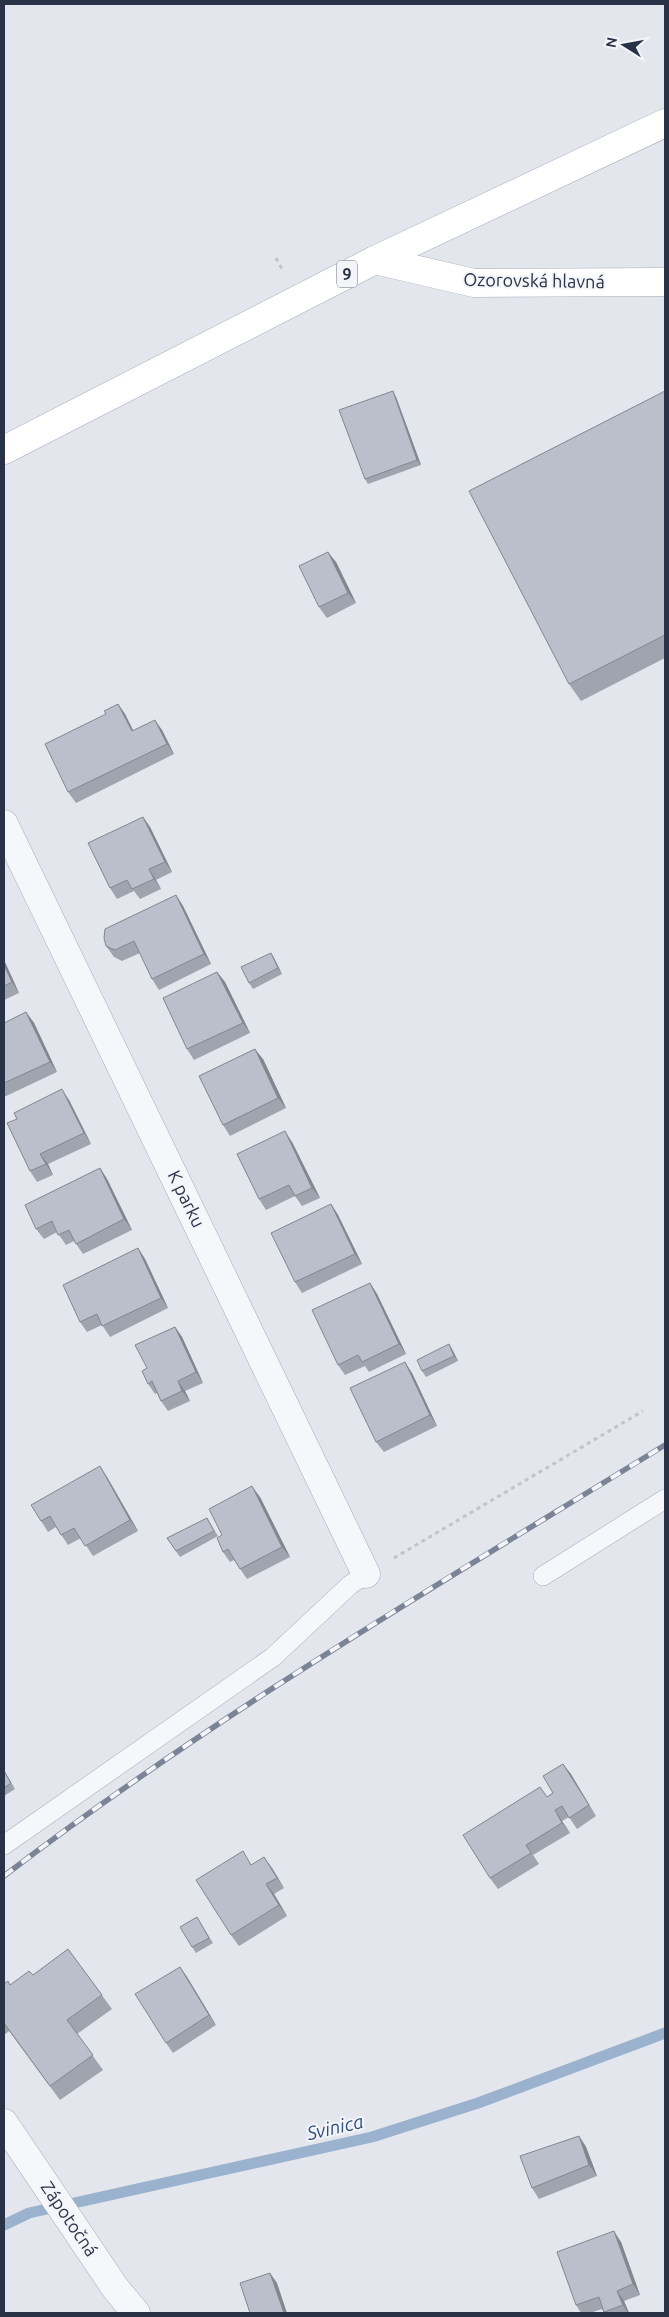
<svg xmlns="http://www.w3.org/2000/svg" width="669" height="2317" viewBox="0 0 669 2317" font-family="Ubuntu,sans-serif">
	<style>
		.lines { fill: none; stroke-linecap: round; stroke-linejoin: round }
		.stream { stroke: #9bb2cf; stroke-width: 11 }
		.lane-casing { stroke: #a7acb7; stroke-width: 20 }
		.street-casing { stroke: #a7acb7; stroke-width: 29 }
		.secondary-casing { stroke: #a7acb7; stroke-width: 29 }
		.primary-casing { stroke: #a1aab9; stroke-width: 29 }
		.path { stroke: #c1c4cb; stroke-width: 3; stroke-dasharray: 4 4; stroke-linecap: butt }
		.lane { stroke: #f6f7fa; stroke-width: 19 }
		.street { stroke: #f6f7fa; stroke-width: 28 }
		.secondary { stroke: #fff; stroke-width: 28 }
		.primary { stroke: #fff; stroke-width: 28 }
		.rail-casing { stroke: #7b8497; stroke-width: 5.5 }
		.rail { stroke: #f3f5f9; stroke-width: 4; stroke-dasharray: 11; stroke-linecap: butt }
		.wall { fill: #a0a4af }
		.shaded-wall { fill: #82868e }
		.building { fill: #babfcb; stroke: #82868e }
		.labels { text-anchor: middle; stroke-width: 4; stroke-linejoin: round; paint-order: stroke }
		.shield { fill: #f3f5f9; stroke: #666c7c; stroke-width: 1 }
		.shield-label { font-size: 16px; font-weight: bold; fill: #293246 }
		.street-label { font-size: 18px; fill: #293246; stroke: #f3f5f9 }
		.water-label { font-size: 19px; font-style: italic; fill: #2f4f7e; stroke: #f3f5f9 }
	</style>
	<rect width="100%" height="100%" fill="#e3e6ec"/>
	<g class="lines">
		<path class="stream" d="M4 2225 29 2213 372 2137 478 2103 665 2033"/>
		<g class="lane-casing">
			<path id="lane" d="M543 1576 665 1499
				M4 1845 273 1657 350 1585 366 1574"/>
		</g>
		<g class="street-casing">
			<path id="street" d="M4 824 366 1574
				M4 2123 116 2289 136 2313"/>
		</g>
		<g class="secondary-casing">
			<path id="secondary" d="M375 260 474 283 665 282"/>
		</g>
		<g class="primary-casing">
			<path id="primary" d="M4 450 375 260 665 123"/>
		</g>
		<path class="path" d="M276 258 283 271
			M394 1558 643 1411"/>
		<use href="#lane" class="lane"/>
		<use href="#street" class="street"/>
		<use href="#secondary" class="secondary"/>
		<use href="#primary" class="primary"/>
		<g class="rail-casing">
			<path id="rail" d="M4 1876C213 1716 441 1583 665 1445"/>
		</g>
		<use href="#rail" class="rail"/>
	</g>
	<path class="wall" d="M665 391V658L581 701 569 684Z
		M396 397 421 465 368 484 365 479Z
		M336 562 356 603 327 618 319 607Z
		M118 704 125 714 133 731 162 730 174 754 76 803 68 792 106 714Z
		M143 817 150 827 172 872 156 880 161 889 140 899 134 891 117 899 110 888Z
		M176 895 183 906 211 964 159 990 152 979 140 953 122 961 114 957 106 946Z
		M271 953 274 958 282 974 253 989 249 983Z
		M4 960 19 993 4 1000Z
		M217 972 225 982 250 1033 194 1060 187 1049Z
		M26 1012 34 1023 57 1072 4 1097V1023Z
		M263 1059 286 1108 230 1136 223 1125Z
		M69 1100 91 1144 48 1164 53 1175 37 1182 30 1171Z
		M292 1142 320 1198 302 1206 295 1196 266 1210 259 1199Z
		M100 1168 107 1179 132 1230 83 1254 74 1241 66 1245 57 1232 44 1239 36 1229Z
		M331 1204 338 1215 362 1264 302 1293 295 1282Z
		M138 1248 145 1259 168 1308 110 1337 102 1325 87 1332 80 1322Z
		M370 1283 377 1294 406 1354 369 1372 365 1366 345 1375 338 1365Z
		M175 1327 182 1337 203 1383 185 1391 190 1401 168 1411 161 1401 157 1393 155 1394 148 1384 147 1368Z
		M449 1344 452 1349 458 1361 426 1377 422 1371Z
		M412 1373 437 1426 384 1452 376 1442Z
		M107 1477 138 1531 93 1556 81 1538 68 1545 56 1527 48 1532 41 1521Z
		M260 1497 290 1557 247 1579 234 1560 230 1562 223 1552 222 1535Z
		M207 1518 218 1536 180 1557 167 1538Z
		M563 1764 596 1816 577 1829 569 1817 562 1821 570 1833 533 1855 539 1864 498 1889 490 1878 547 1797 553 1793Z
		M4 1770 15 1789 4 1796Z
		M252 1864 272 1868 284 1888 274 1894 287 1916 239 1946 231 1935Z
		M197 1917 213 1943 196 1953 192 1947Z
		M68 1949 112 2009 77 2034 103 2070 60 2100 9 2031 4 2035V1984L10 1985 33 1975Z
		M180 1967 187 1977 216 2025 173 2053 166 2043Z
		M579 2136 586 2147 597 2176 539 2199 532 2188Z
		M621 2242 640 2295 624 2301 629 2313H604L602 2309 590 2313H581L576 2305Z"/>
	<path class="shaded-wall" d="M393 391 396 397 421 465 417 460Z
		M328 552 336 562 356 603 348 593Z
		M118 704 125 714 139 742 132 731Z
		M155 720 162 730 174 754 167 744Z
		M143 817 150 827 172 872 165 862Z
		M149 869 156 880 161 889 154 879Z
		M176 895 183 906 211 964 204 954Z
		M271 953 274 958 282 974 278 968Z
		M4 960 19 993 12 982 4 965Z
		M217 972 225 982 250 1033 243 1023Z
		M26 1012 34 1023 57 1072 50 1062Z
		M255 1049 263 1059 286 1108 278 1098Z
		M62 1089 69 1100 91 1144 84 1133Z
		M285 1131 292 1142 320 1198 312 1188Z
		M40 1154 48 1164 53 1175 46 1164Z
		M100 1168 107 1179 132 1230 124 1219Z
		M331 1204 338 1215 362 1264 355 1254Z
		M138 1248 145 1259 168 1308 161 1298Z
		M370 1283 377 1294 406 1354 399 1344Z
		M175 1327 182 1337 203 1383 196 1372Z
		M449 1344 452 1349 458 1361 454 1356Z
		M405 1362 412 1373 437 1426 430 1415Z
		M178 1381 185 1391 190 1401 182 1391Z
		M100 1466 107 1477 138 1531 130 1520Z
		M252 1486 260 1497 290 1557 282 1547Z
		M563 1764 571 1774 596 1816 589 1805Z
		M555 1810 562 1821 570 1833 562 1823Z
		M264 1857 272 1868 284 1888 277 1878Z
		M266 1884 274 1894 287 1916 279 1905Z
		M180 1967 187 1977 216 2025 209 2015Z
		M579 2136 586 2147 597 2176 589 2165Z
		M614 2231 621 2242 640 2295 633 2284Z
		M270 2273 277 2283 287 2313H284Z
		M617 2291 624 2301 629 2313H628L623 2305Z"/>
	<path class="building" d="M393 391 417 460 365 479 339 410Z
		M665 391V635L569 684 469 491Z
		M328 552 348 593 319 607 299 566Z
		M118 704 132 731 155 720 167 744 68 792 45 744 106 714 104 711Z
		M143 817 165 862 149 869 154 879 132 889 127 880 110 888 88 843Z
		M176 895 204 954 152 979 134 941 115 950 106 946 104 938 105 929Z
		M271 953 278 968 249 983 241 967Z
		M4 965 12 982 4 986Z
		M217 972 243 1023 187 1049 163 998Z
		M26 1012 50 1062 4 1083V1023Z
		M255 1049 278 1098 223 1125 199 1076Z
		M62 1089 84 1133 40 1154 46 1164 30 1171 7 1123 17 1119 14 1113Z
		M285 1131 312 1188 295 1196 289 1185 259 1199 237 1154Z
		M100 1168 124 1219 76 1244 69 1230 58 1235 52 1221 36 1229 25 1205Z
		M331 1204 355 1254 295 1282 271 1233Z
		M138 1248 161 1298 102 1326 97 1314 80 1322 63 1285Z
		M370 1283 399 1344 362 1362 358 1355 338 1365 312 1310Z
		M175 1327 196 1372 178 1381 182 1391 161 1401 152 1381 148 1384 142 1371 147 1368 135 1345Z
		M449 1344 454 1356 422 1371 417 1360Z
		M405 1362 430 1415 376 1442 350 1388Z
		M100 1466 130 1520 85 1546 74 1528 61 1535 50 1516 41 1521 31 1505Z
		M252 1486 282 1547 240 1569 228 1549 223 1552 217 1538 222 1535 209 1509Z
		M207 1518 214 1531 176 1551 167 1538Z
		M563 1764 589 1805 569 1818 562 1806 555 1810 562 1823 526 1845 531 1853 490 1878 463 1835 540 1787 547 1797 553 1793 543 1776Z
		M4 1771 11 1783 4 1788Z
		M243 1851 251 1865 264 1857 277 1878 266 1884 279 1905 231 1935 196 1880Z
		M197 1917 209 1938 192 1947 180 1927Z
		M68 1949 102 1995 67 2020 93 2055 50 2086 4 2023V1984L8 1981 10 1985 29 1971 33 1975Z
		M180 1967 209 2015 166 2043 135 1994Z
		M579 2136 589 2165 532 2188 520 2156Z
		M614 2231 633 2284 617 2291 623 2305 604 2312 599 2297 576 2305 557 2252Z
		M270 2273 284 2313H250L240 2283Z"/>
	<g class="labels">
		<rect class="shield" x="337" y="260.5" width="20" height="27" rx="4"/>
		<g class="shield-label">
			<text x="347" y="280">9</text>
		</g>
		<g class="street-label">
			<text transform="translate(534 281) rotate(1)" y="6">Ozorovská hlavná</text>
			<text transform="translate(186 1199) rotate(64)" y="6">K parku</text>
			<text transform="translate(69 2219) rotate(56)" y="6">Zápotočná</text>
		</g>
		<g class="water-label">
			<text transform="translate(335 2127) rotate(-13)" y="7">Svinica</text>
		</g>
	</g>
	<rect width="669" height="2317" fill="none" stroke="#293246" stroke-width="10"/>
	<g transform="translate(624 45) rotate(281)" stroke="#f3f5f9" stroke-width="4" paint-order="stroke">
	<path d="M0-4L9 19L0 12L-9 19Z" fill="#293246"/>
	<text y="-8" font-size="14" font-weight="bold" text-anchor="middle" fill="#293246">N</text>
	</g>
</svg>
